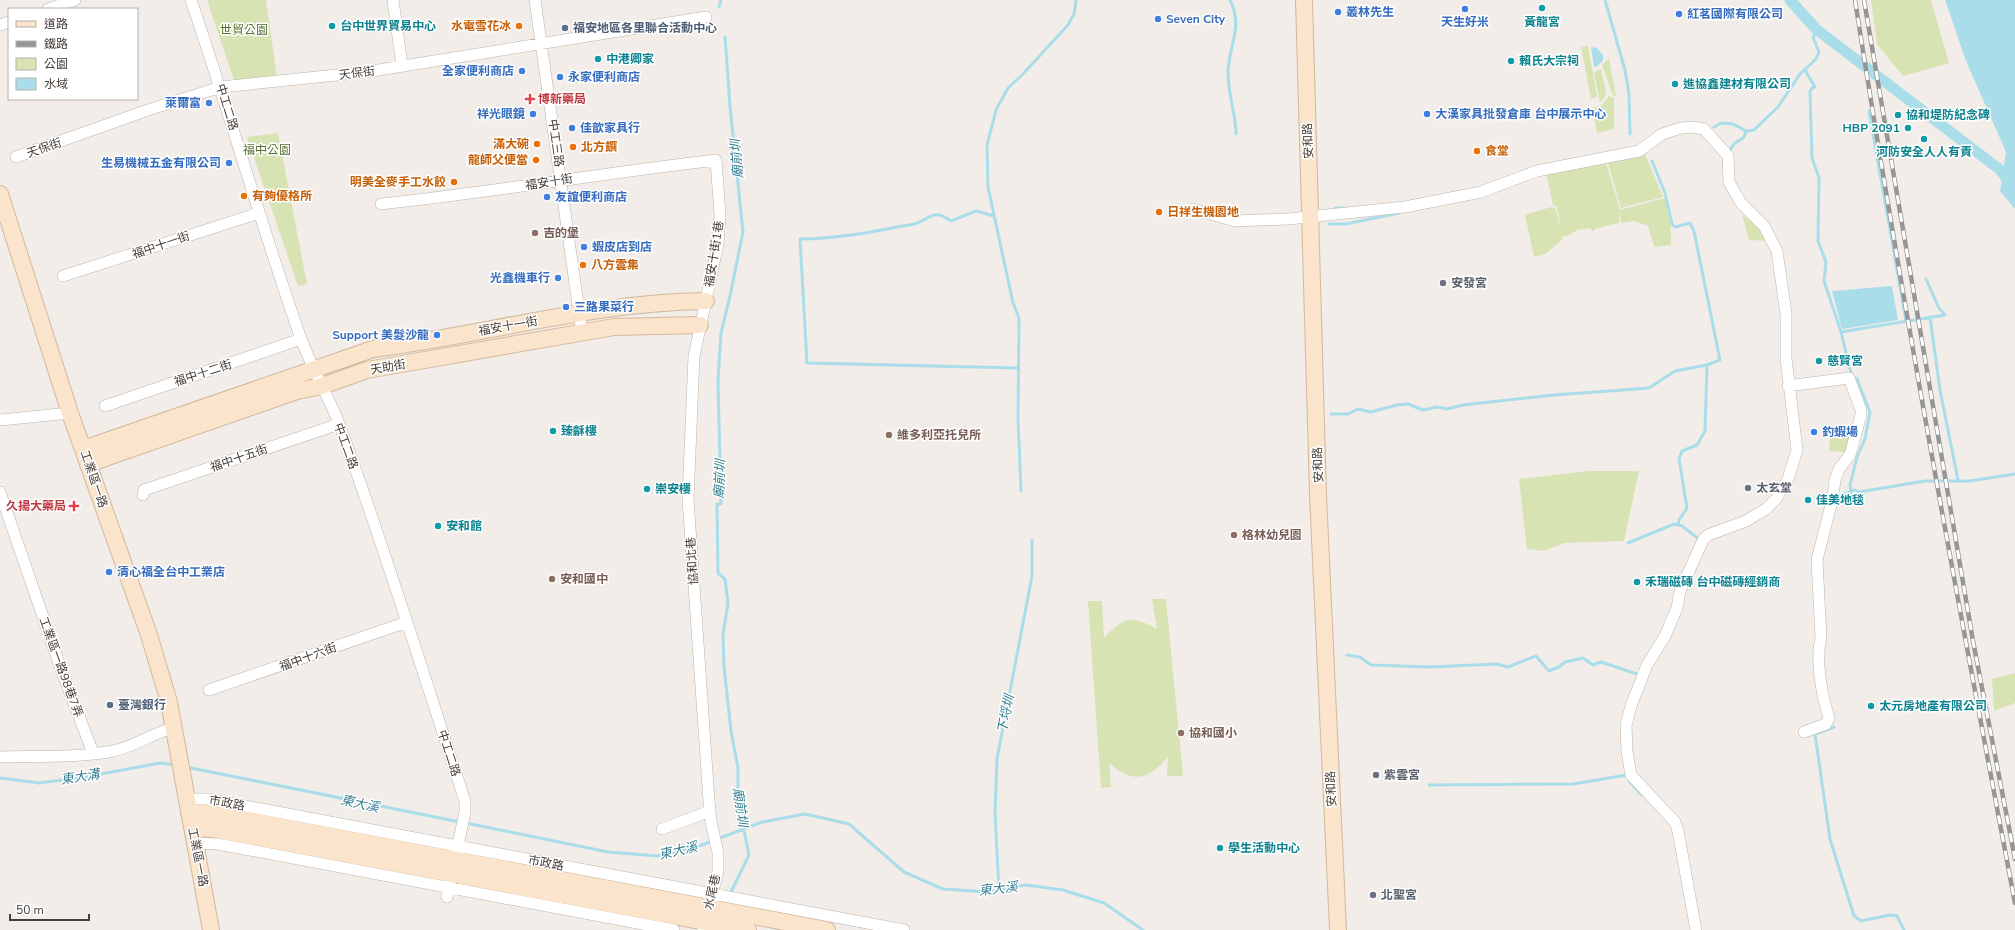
<svg xmlns="http://www.w3.org/2000/svg" width="2015" height="930" viewBox="0 0 2015 930" font-family="'Nunito Sans','Noto Sans TC',sans-serif">
	<style>
		.green { fill: #d8e3b4 }
		.water { fill: #aaddea }
		.lines { fill: none; stroke-linecap: round; stroke-linejoin: round }
		.stream { stroke: #aaddea; stroke-width: 3 }
		.canal { stroke: #aaddea; stroke-width: 11 }
		.street-casing { stroke: #bdb3ab; stroke-width: 12 }
		.secondary-casing { stroke: #d1b89d; stroke-width: 18 }
		.street { stroke: #fff; stroke-width: 11 }
		.secondary { stroke: #fae4cb; stroke-width: 16 }
		.rail-casing { stroke: #969696; stroke-width: 4.5 }
		.rail { stroke: #fff; stroke-width: 3; stroke-dasharray: 9; stroke-linecap: butt }
		.culture-dot { fill: #0f9aa8; stroke: #fff; stroke-width: 1.5 }
		.shop-dot { fill: #3f7fe0; stroke: #fff; stroke-width: 1.5 }
		.food-dot { fill: #e8710a; stroke: #fff; stroke-width: 1.5 }
		.service-dot { fill: #5c6f8a; stroke: #fff; stroke-width: 1.5 }
		.health-dot { fill: #e0444e; stroke: #fff; stroke-width: 1.5 }
		.education-dot { fill: #8d6e63; stroke: #fff; stroke-width: 1.5 }
		.worship-dot { fill: #6b7280; stroke: #fff; stroke-width: 1.5 }
		.labels { text-anchor: middle; stroke-width: 3; stroke-linejoin: round; paint-order: stroke }
		.shop-label { font-size: 12px; font-weight: bold; fill: #366cbe; stroke: #fff; text-anchor: start }
		.culture-label { font-size: 12px; font-weight: bold; fill: #0d838f; stroke: #fff; text-anchor: start }
		.food-label { font-size: 12px; font-weight: bold; fill: #c56008; stroke: #fff; text-anchor: start }
		.service-label { font-size: 12px; font-weight: bold; fill: #4e5e75; stroke: #fff; text-anchor: start }
		.park-label { font-size: 12px; fill: #577230; stroke: #fff }
		.street-label { font-size: 12px; fill: #453d37; stroke: #fff }
		.health-label { font-size: 12px; font-weight: bold; fill: #be3a42; stroke: #fff; text-anchor: start }
		.education-label { font-size: 12px; font-weight: bold; fill: #785e54; stroke: #fff; text-anchor: start }
		.worship-label { font-size: 12px; font-weight: bold; fill: #5b616d; stroke: #fff; text-anchor: start }
		.water-label { font-size: 13px; font-style: italic; fill: #347e90; stroke: #fff }
	</style>
	<rect width="100%" height="100%" fill="#f2ede8"/>
	<path class="green" d="M207 0H266L277 77 234 80Z
		M1871 0H1931L1949 63 1903 76 1877 44Z
		M1588 46 1597 97 1591 99 1581 47Z
		M1609 59 1616 96 1613 95 1602 65Z
		M1601 69 1605 86 1606 96 1600 102 1594 74 1596 71Z
		M1609 96 1614 98V129L1597 133 1592 108 1601 106Z
		M278 133 307 284 298 286 247 137Z
		M1644 152 1663 197 1621 208 1607 160Z
		M1605 160 1620 209 1619 223 1595 229 1593 232 1590 228 1577 230 1568 236H1562L1563 239 1545 254 1534 257 1525 215 1551 207 1555 208 1561 228 1557 207 1553 205 1546 172Z
		M1665 198 1671 226V245L1656 247 1654 246 1648 226 1634 221 1621 223 1620 210Z
		M1742 214 1757 227 1769 241 1749 240Z
		M1860 433 1853 453 1829 451 1830 437Z
		M1588 471H1639L1624 541 1564 543 1544 551 1527 549 1519 479Z
		M1152 599H1166L1183 776H1167L1168 756C1150 780 1132 784 1109 763L1111 787 1101 788 1088 601H1102L1104 638C1124 617 1131 615 1157 629Z
		M2015 673V703L1994 711 1992 679Z"/>
	<path class="water" d="M1945 0H2015V209L2000 191 2006 152 1966 61Z
		M1591 47 1597 48 1603 55V61L1596 67H1594Z
		M1892 286 1898 320 1842 329 1832 291Z"/>
	<g class="lines">
		<path class="stream" d="M1230 0C1244 27 1228 47 1228 73 1228 94 1236 115 1236 134
			M1605 0 1625 70 1629 94 1630 134
			M719 7 721 0
			M725 37 730 106 743 232 730 296 721 333 718 381 721 504H717L718 573 725 579 728 603 723 634 724 667 731 731 738 768V801L749 855 730 894
			M1805 70 1815 87 1812 88 1810 92 1812 158 1819 178 1818 241 1826 262 1824 281 1841 332 1945 315 1939 308 1926 279
			M1869 111 1906 321
			M1714 127 1721 123 1733 124 1746 131 1754 130 1778 107 1800 74 1816 59 1819 52 1813 37 1818 30
			M1728 153 1734 144 1744 137 1746 131
			M1652 161 1665 193 1672 224 1675 227 1690 223 1694 231 1720 360 1707 365 1705 431 1697 445 1682 451 1679 459 1687 508 1679 520 1678 525
			M1335 208H1344
			M994 216 976 211 951 221C948 219 943 216 940 215 931 213 923 222 914 224 877 231 838 239 800 239L807 363 1019 368
			M1329 224H1346L1399 213
			M1930 317 1940 390 1958 480
			M1841 332 1852 377 1857 379 1870 412 1865 439 1857 457 1850 485 1851 492
			M1331 414H1348L1358 409 1371 412 1397 405 1408 404 1423 410 1437 407 1447 409 1463 405 1554 395 1649 388 1675 371 1707 365
			M1021 491 1018 419 1019 318 1013 303 988 187 987 145 996 110 1008 88 1022 75 1068 25 1074 14 1076 1
			M1838 496 1855 490 1859 492 1925 481H1970L2015 474
			M1628 543 1674 524 1682 526 1699 539
			M1347 655 1360 657 1371 665 1430 667 1497 664 1508 667 1536 656 1549 671 1559 667 1565 662 1583 658 1593 665 1601 662 1640 675
			M1834 727 1815 734 1830 839 1854 916 1861 921 1890 915 1897 916 1904 930
			M186 767 460 822
			M0 778 39 783 85 777 160 763 176 765
			M1629 781 1642 795
			M1429 785 1573 784 1627 775
			M466 823 608 852 657 856 694 848 762 822 805 814 849 824 904 872 943 889 988 892 1026 885 1063 890 1104 903 1143 930
			M999 890 995 813 997 759 1032 576V540"/>
		<path class="canal" d="M1790 0 1816 29 1999 169 2015 188"/>
		<g class="street-casing">
			<path id="street" d="M191 0C229 111 261 225 300 336 311 367 328 395 340 426 385 549 424 676 465 801V812L447 897
				M393 0 402 66
				M535 0 582 333
				M48 9 75 0
				M0 25 9 22
				M16 157 148 110 221 87 366 72 706 17
				M381 204C493 192 604 173 716 160L720 215 718 244 694 356 688 499 709 801 711 822 718 853V871L703 930
				M1193 209 1235 221 1288 219 1405 207 1481 192 1537 171 1639 151 1662 134 1681 128 1693 127 1704 129 1728 156 1729 182 1741 203 1764 226 1777 251 1786 314V358L1797 450 1788 479 1776 499 1766 509 1746 521 1708 535 1703 540 1680 591 1677 608 1665 636 1647 665 1631 706 1626 725 1627 751 1631 775 1675 822 1678 831 1696 930
				M63 276 259 213
				M1788 386 1849 378 1861 410V415L1850 455 1839 469 1835 480 1832 501 1817 560 1821 638C1815 661 1822 695 1829 718L1826 724 1804 732
				M105 406 301 339
				M0 420 70 413
				M0 492 61 669 93 753
				M143 495 144 490 159 485 339 424
				M209 690 407 622
				M0 757C37 756 76 758 113 751 133 747 153 733 173 728
				M187 799H208L904 930
				M662 829 710 811
				M195 843 217 844 250 850 674 930"/>
		</g>
		<g class="secondary-casing">
			<path id="secondary" d="M1304 0 1318 495 1338 930
				M0 194 70 413 149 635 169 702 211 930
				M83 449 373 349C484 335 593 302 706 301
				M88 464 297 391 322 386 367 370 614 327 700 325
				M189 813H208L225 816 827 930
				M192 828 212 829 748 930"/>
		</g>
		<use href="#street" class="street"/>
		<use href="#secondary" class="secondary"/>
		<g class="rail-casing">
			<path id="rail" d="M1855 0C1902 302 1958 603 2015 903
				M1864 0 1973 641 2015 859"/>
		</g>
		<use href="#rail" class="rail"/>
	</g>
	<g class="culture-dot">
		<circle cx="1542" cy="8" r="4"/>
		<circle cx="332" cy="26" r="4"/>
		<circle cx="598" cy="59" r="4"/>
		<circle cx="1511" cy="61" r="4"/>
		<circle cx="1675" cy="84" r="4"/>
		<circle cx="1898" cy="115" r="4"/>
		<circle cx="1908" cy="128" r="4"/>
		<circle cx="1924" cy="139" r="4"/>
		<circle cx="1819" cy="361" r="4"/>
		<circle cx="553" cy="431" r="4"/>
		<circle cx="647" cy="489" r="4"/>
		<circle cx="1808" cy="500" r="4"/>
		<circle cx="438" cy="526" r="4"/>
		<circle cx="1637" cy="582" r="4"/>
		<circle cx="1871" cy="706" r="4"/>
		<circle cx="1220" cy="848" r="4"/>
	</g>
	<g class="shop-dot">
		<circle cx="1465" cy="9" r="4"/>
		<circle cx="1338" cy="12" r="4"/>
		<circle cx="1679" cy="14" r="4"/>
		<circle cx="1158" cy="19" r="4"/>
		<circle cx="522" cy="71" r="4"/>
		<circle cx="560" cy="77" r="4"/>
		<circle cx="209" cy="103" r="4"/>
		<circle cx="533" cy="114" r="4"/>
		<circle cx="1427" cy="114" r="4"/>
		<circle cx="572" cy="128" r="4"/>
		<circle cx="229" cy="163" r="4"/>
		<circle cx="547" cy="197" r="4"/>
		<circle cx="584" cy="247" r="4"/>
		<circle cx="558" cy="278" r="4"/>
		<circle cx="566" cy="307" r="4"/>
		<circle cx="437" cy="335" r="4"/>
		<circle cx="1814" cy="432" r="4"/>
		<circle cx="109" cy="572" r="4"/>
	</g>
	<g class="food-dot">
		<circle cx="519" cy="26" r="4"/>
		<circle cx="537" cy="144" r="4"/>
		<circle cx="573" cy="147" r="4"/>
		<circle cx="1477" cy="151" r="4"/>
		<circle cx="536" cy="160" r="4"/>
		<circle cx="454" cy="182" r="4"/>
		<circle cx="244" cy="196" r="4"/>
		<circle cx="1159" cy="212" r="4"/>
		<circle cx="583" cy="265" r="4"/>
	</g>
	<g class="service-dot">
		<circle cx="565" cy="28" r="4"/>
		<circle cx="110" cy="705" r="4"/>
	</g>
	<g class="health-dot">
		<path d="M528 93h4v4h4v4h-4v4h-4v-4h-4v-4h4z"/>
		<path d="M72 500h4v4h4v4h-4v4h-4v-4h-4v-4h4z"/>
	</g>
	<g class="education-dot">
		<circle cx="535" cy="233" r="4"/>
		<circle cx="889" cy="435" r="4"/>
		<circle cx="1234" cy="535" r="4"/>
		<circle cx="552" cy="579" r="4"/>
		<circle cx="1181" cy="733" r="4"/>
	</g>
	<g class="worship-dot">
		<circle cx="1443" cy="283" r="4"/>
		<circle cx="1748" cy="488" r="4"/>
		<circle cx="1376" cy="775" r="4"/>
		<circle cx="1373" cy="895" r="4"/>
	</g>
	<g class="labels">
		<g class="shop-label">
			<text x="1346" y="16">叢林先生</text>
			<text x="1687" y="18">紅茗國際有限公司</text>
			<text x="1166" y="23">Seven City</text>
			<text x="1465" y="26" text-anchor="middle">天生好米</text>
			<text x="514" y="75" text-anchor="end">全家便利商店</text>
			<text x="568" y="81">永家便利商店</text>
			<text x="201" y="107" text-anchor="end">萊爾富</text>
			<text x="525" y="118" text-anchor="end">祥光眼鏡</text>
			<text x="1435" y="118">大漢家具批發倉庫 台中展示中心</text>
			<text x="580" y="132">佳歆家具行</text>
			<text x="221" y="167" text-anchor="end">生易機械五金有限公司</text>
			<text x="555" y="201">友誼便利商店</text>
			<text x="592" y="251">蝦皮店到店</text>
			<text x="550" y="282" text-anchor="end">光鑫機車行</text>
			<text x="574" y="311">三路果菜行</text>
			<text x="429" y="339" text-anchor="end">Support 美髮沙龍</text>
			<text x="1822" y="436">釣蝦場</text>
			<text x="117" y="576">清心福全台中工業店</text>
		</g>
		<g class="culture-label">
			<text x="1542" y="26" text-anchor="middle">黃龍宮</text>
			<text x="340" y="30">台中世界貿易中心</text>
			<text x="606" y="63">中港卿家</text>
			<text x="1519" y="65">賴氏大宗祠</text>
			<text x="1683" y="88">進協鑫建材有限公司</text>
			<text x="1906" y="119">協和堤防紀念碑</text>
			<text x="1900" y="132" text-anchor="end">HBP 2091</text>
			<text x="1924" y="156" text-anchor="middle">河防安全人人有責</text>
			<text x="1827" y="365">慈賢宮</text>
			<text x="561" y="435">臻龢樓</text>
			<text x="655" y="493">崇安樓</text>
			<text x="1816" y="504">佳美地毯</text>
			<text x="446" y="530">安和館</text>
			<text x="1645" y="586">禾瑞磁磚 台中磁磚經銷商</text>
			<text x="1879" y="710">太元房地產有限公司</text>
			<text x="1228" y="852">學生活動中心</text>
		</g>
		<g class="food-label">
			<text x="511" y="30" text-anchor="end">水電雪花冰</text>
			<text x="529" y="148" text-anchor="end">滿大碗</text>
			<text x="581" y="151">北方饌</text>
			<text x="1485" y="155">食堂</text>
			<text x="528" y="164" text-anchor="end">龍師父便當</text>
			<text x="446" y="186" text-anchor="end">明美全麥手工水餃</text>
			<text x="252" y="200">有夠優格所</text>
			<text x="1167" y="216">日祥生機園地</text>
			<text x="591" y="269">八方雲集</text>
		</g>
		<g class="service-label">
			<text x="573" y="32">福安地區各里聯合活動中心</text>
			<text x="118" y="709">臺灣銀行</text>
		</g>
		<g class="park-label">
			<text x="244" y="34">世貿公園</text>
			<text x="267" y="154">福中公園</text>
		</g>
		<g class="street-label">
			<text transform="translate(357 73) rotate(-7)" y="4">天保街</text>
			<text transform="translate(227 107) rotate(73)" y="4">中工二路</text>
			<text transform="translate(1308 141) rotate(-92)" y="4">安和路</text>
			<text transform="translate(556 143) rotate(82)" y="4">中工三路</text>
			<text transform="translate(44 148) rotate(-19)" y="4">天保街</text>
			<text transform="translate(549 182) rotate(-9)" y="4">福安十街</text>
			<text transform="translate(161 245) rotate(-19)" y="4">福中十一街</text>
			<text transform="translate(714 254) rotate(-81)" y="4">福安十街1巷</text>
			<text transform="translate(508 326) rotate(-10)" y="4">福安十一街</text>
			<text transform="translate(388 367) rotate(-10)" y="4">天助街</text>
			<text transform="translate(203 373) rotate(-18)" y="4">福中十二街</text>
			<text transform="translate(346 446) rotate(70)" y="4">中工二路</text>
			<text transform="translate(239 458) rotate(-19)" y="4">福中十五街</text>
			<text transform="translate(1318 465) rotate(-92)" y="4">安和路</text>
			<text transform="translate(94 479) rotate(71)" y="4">工業區一路</text>
			<text transform="translate(692 561) rotate(-94)" y="4">協和北巷</text>
			<text transform="translate(308 657) rotate(-20)" y="4">福中十六街</text>
			<text transform="translate(61 667) rotate(70)" y="4">工業區一路98巷7弄</text>
			<text transform="translate(449 753) rotate(72)" y="4">中工二路</text>
			<text transform="translate(1331 789) rotate(-92)" y="4">安和路</text>
			<text transform="translate(227 803) rotate(10)" y="4">市政路</text>
			<text transform="translate(198 857) rotate(79)" y="4">工業區一路</text>
			<text transform="translate(546 863) rotate(11)" y="4">市政路</text>
			<text transform="translate(712 892) rotate(-77)" y="4">水尾巷</text>
		</g>
		<g class="health-label">
			<text x="538" y="103">博新藥局</text>
			<text x="66" y="510" text-anchor="end">久揚大藥局</text>
		</g>
		<g class="education-label">
			<text x="543" y="237">吉的堡</text>
			<text x="897" y="439">維多利亞托兒所</text>
			<text x="1242" y="539">格林幼兒園</text>
			<text x="560" y="583">安和國中</text>
			<text x="1189" y="737">協和國小</text>
		</g>
		<g class="worship-label">
			<text x="1451" y="287">安發宮</text>
			<text x="1756" y="492">太玄堂</text>
			<text x="1384" y="779">紫雲宮</text>
			<text x="1381" y="899">北聖宮</text>
		</g>
		<g class="water-label">
			<text transform="translate(736 159) rotate(-95)" y="5">廟前圳</text>
			<text transform="translate(719 479) rotate(-88)" y="5">廟前圳</text>
			<text transform="translate(1005 714) rotate(-79)" y="5">下埒圳</text>
			<text transform="translate(80 776) rotate(-9)" y="5">東大溝</text>
			<text transform="translate(360 803) rotate(12)" y="5">東大溪</text>
			<text transform="translate(741 807) rotate(82)" y="5">廟前圳</text>
			<text transform="translate(678 850) rotate(-13)" y="5">東大溪</text>
			<text transform="translate(998 888) rotate(-6)" y="5">東大溪</text>
		</g>
	</g>
	<rect x="8" y="8" width="130" height="92" fill="#ffffff" stroke="#b5b1af"/>
	<rect x="16" y="21" width="20" height="6" fill="#fae4cb" stroke="#b5b1af"/>
	<text x="44" y="28" font-size="12" fill="#453d37">道路</text>
	<rect x="16" y="41" width="20" height="6" fill="#969696" stroke="#b5b1af"/>
	<text x="44" y="48" font-size="12" fill="#453d37">鐵路</text>
	<rect x="16" y="58" width="20" height="12" fill="#d8e3b4" stroke="#b5b1af"/>
	<text x="44" y="68" font-size="12" fill="#453d37">公園</text>
	<rect x="16" y="78" width="20" height="12" fill="#aaddea" stroke="#b5b1af"/>
	<text x="44" y="88" font-size="12" fill="#453d37">水域</text>
	<path d="M10 914v6h79v-6" fill="none" stroke="#453d37" stroke-width="2"/>
	<text x="16" y="914" font-size="12" fill="#453d37" stroke="#ffffff" stroke-width="3" paint-order="stroke">50 m</text>
</svg>
